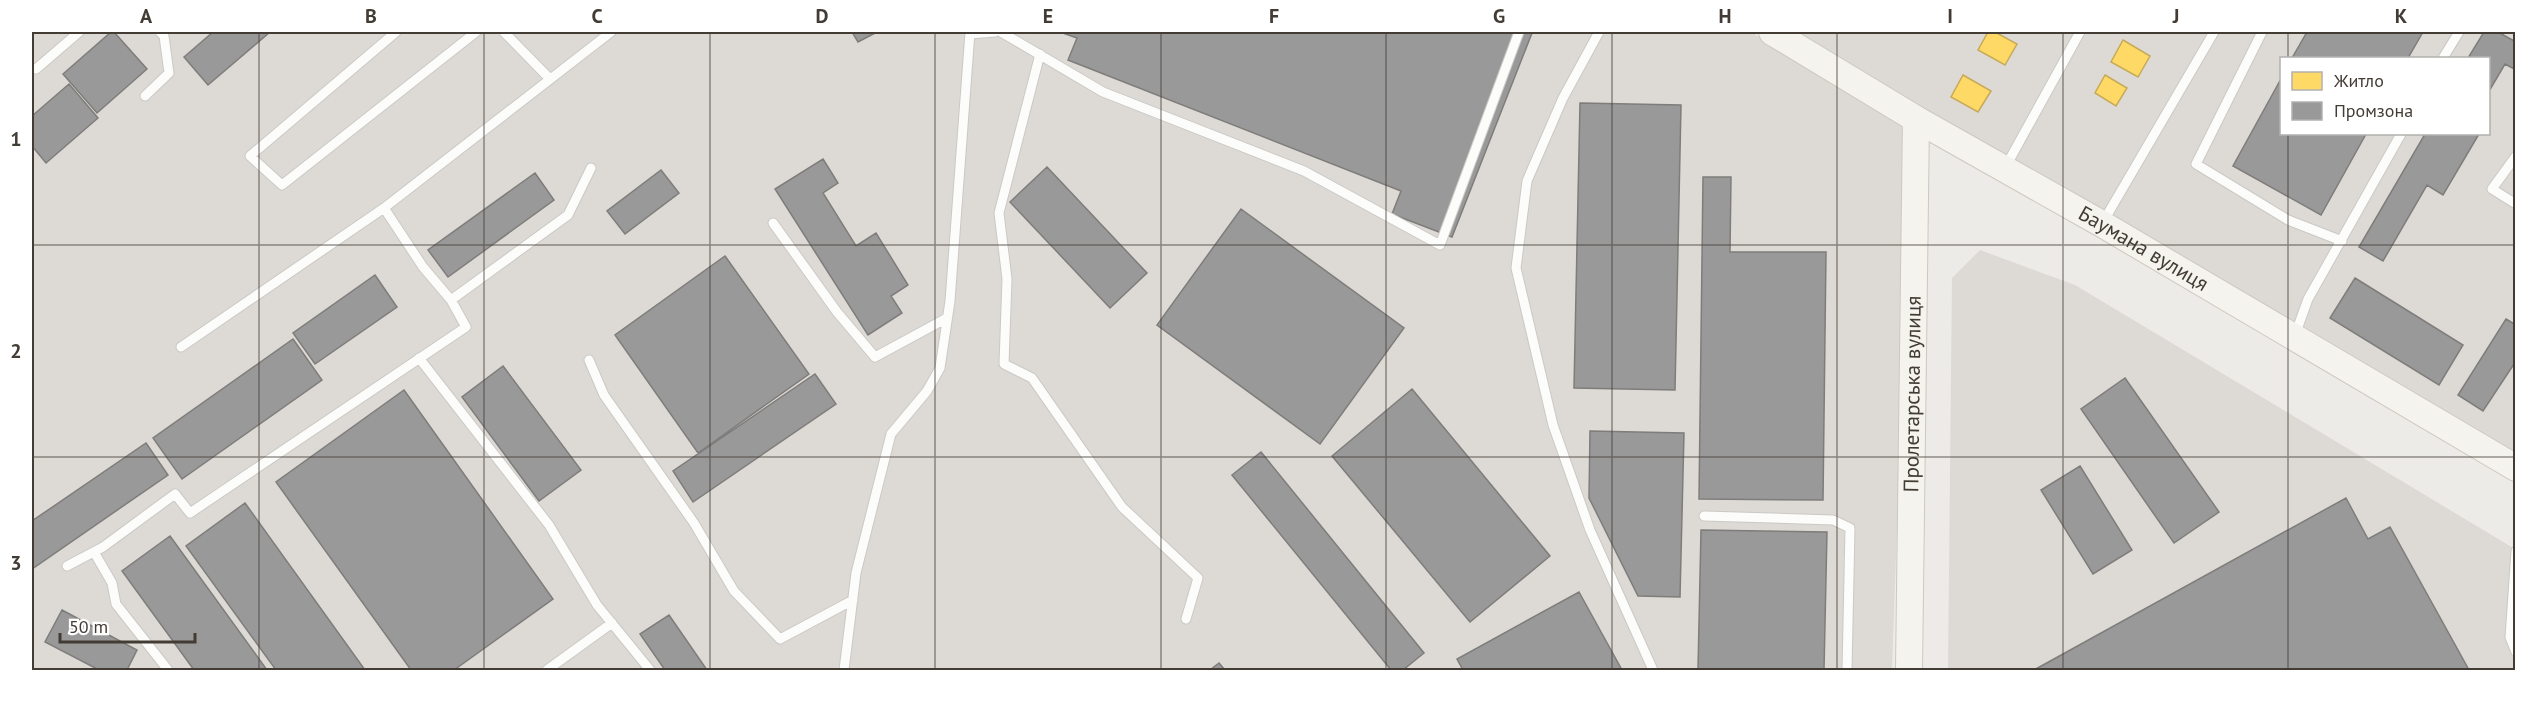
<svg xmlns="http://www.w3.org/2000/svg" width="2547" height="702" viewBox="0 0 2547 702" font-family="'PT Sans',sans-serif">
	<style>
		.industrial { fill: #dddad5; fill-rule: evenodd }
		.homes { fill: #ffd966; stroke: #c6aa57; stroke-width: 1.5 }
		.industry { fill: #999; stroke: #7f7d7b; stroke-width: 1.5 }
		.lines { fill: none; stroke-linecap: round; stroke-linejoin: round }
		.lane-casing { stroke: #cbc9c5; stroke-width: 11 }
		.secondary-casing { stroke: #ccc8bf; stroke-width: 28 }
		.lane { stroke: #fcfcfb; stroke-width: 9 }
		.secondary { stroke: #f5f3ee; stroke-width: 26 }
		.grid { fill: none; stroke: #423c34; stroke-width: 1.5; stroke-opacity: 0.55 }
		.labels { text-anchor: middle; stroke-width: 6; stroke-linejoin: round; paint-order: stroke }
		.street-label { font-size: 21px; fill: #423c34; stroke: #fff }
		.neatline { fill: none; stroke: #423c34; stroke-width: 2 }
		.grid-label { font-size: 20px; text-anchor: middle; font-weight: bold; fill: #423c34 }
	</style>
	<rect width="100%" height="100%" fill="#edebe7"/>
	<path class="industrial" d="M32 32H1751L1911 128 1892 670H32Z
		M1793 32H2515V455L1922 109ZM2282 58H2488V134H2282Z
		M1980 250 2075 285 2515 549V670H1948L1952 278Z"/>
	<path class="homes" d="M1988 32H1995L2017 44 2005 65 1978 50Z
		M2123 40 2150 56 2138 77 2111 62Z
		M1963 75 1991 91 1978 112 1951 97Z
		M2105 75 2127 88 2116 106 2095 93Z"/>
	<path class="industry" d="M111 32H114L147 69 97 113 63 74Z
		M213 32H270L208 85 184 57Z
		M852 32H877L858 42Z
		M1060 32H1527L1532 33 1452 237 1392 214 1401 191 1068 60 1077 38Z
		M2307 32H2423L2408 58H2292Z
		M2484 32H2498L2516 42V70L2505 64 2488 93V58H2468Z
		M2282 77V134H2366L2321 215 2233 166Z
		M69 84 98 118 46 163 32 146V116Z
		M1580 103 1681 105 1675 390 1574 388Z
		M2425 134H2479L2443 195 2427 185 2383 261 2359 247Z
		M823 159 838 183 823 193 856 246 876 233 908 285 891 296 902 313 868 335 775 189Z
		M1047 167 1147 273 1110 308 1010 202Z
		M661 170 679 193 625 234 607 211Z
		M535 173 554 200 448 277 428 250Z
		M1703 177H1731L1730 252H1826L1823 500 1699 499Z
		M1241 209 1404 328 1320 444 1157 325Z
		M725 256 809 374 698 453 615 335Z
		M375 275 397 307 315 364 293 333Z
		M2355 278 2463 345 2439 385 2330 318Z
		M2506 319 2516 325V361L2483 411 2458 395Z
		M293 339 322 380 182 479 153 438Z
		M503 366 581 470 539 501 462 397Z
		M815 374 836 404 693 502 673 471Z
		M2125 378 2219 512 2174 543 2081 409Z
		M1412 389 1550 556 1470 622 1332 456Z
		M404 390 553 599 454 670H411L276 482Z
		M1590 431 1684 433 1680 597 1638 596 1589 498Z
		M146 443 168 475 32 569V521Z
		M1261 452 1424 653 1403 670H1391L1232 475Z
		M2080 466 2132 550 2093 574 2041 490Z
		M2346 498 2368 539 2390 527 2469 670H2034Z
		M245 503 365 670H276L186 546Z
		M1701 530 1827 532 1824 670H1698Z
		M170 536 267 670H194L122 571Z
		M1579 592 1622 670H1463L1457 659Z
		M62 610 137 650 127 670H99L45 642Z
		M669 615 707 670H665L640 634Z
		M1219 663 1225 670H1210Z"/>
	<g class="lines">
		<g class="lane-casing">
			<path id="lane" d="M396 32 250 156 282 185 476 32
				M504 32 550 79
				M1001 32 1103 92 1304 171 1440 245 1519 32
				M1599 32 1563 98 1527 181 1516 268 1553 425 1590 530 1653 670
				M2262 32 2196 164 2288 220 2342 241
				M970 34 995 32
				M1040 54 999 213 1007 279 1004 364 1032 378 1122 507 1198 578 1186 619
				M2443 58 2459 32
				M36 69 79 32
				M145 96 169 73 164 36 160 32
				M2516 156 2492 189 2516 204
				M2006 166 2080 32
				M384 208 423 267 451 300 568 215 591 168
				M2103 222 2214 32
				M773 223 837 312 875 357 947 318
				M2295 335 2308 299 2401 134
				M181 347 384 208 611 32
				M419 358 549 525 597 605 650 670
				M589 360 604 395 694 523 734 591 780 639 853 600
				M1704 516 1833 520 1850 528 1847 670
				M2516 551 2510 637 2516 652
				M94 552 112 583 116 604 168 670
				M67 566 103 547 175 494 190 513 466 327 451 300
				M547 670 612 623
				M844 670 856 573 891 434 927 391 940 368 950 301 970 32"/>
		</g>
		<g class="secondary-casing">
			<g id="secondary">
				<path id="s1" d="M1772 32 1916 119 2102 224 2516 468"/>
				<path id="s2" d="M1909 670 1916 119"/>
			</g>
		</g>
		<use href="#lane" class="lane"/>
		<use href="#secondary" class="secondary"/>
	</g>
	<path class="grid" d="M259 32V670M484 32V670M710 32V670M935 32V670M1161 32V670M1386 32V670M1612 32V670M1837 32V670M2063 32V670M2288 32V58M2288 134V670M32 245H2516M32 457H2516"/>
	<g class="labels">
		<g class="street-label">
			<text dy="7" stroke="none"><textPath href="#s1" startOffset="430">Баумана вулиця</textPath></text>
			<text dy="7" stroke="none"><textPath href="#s2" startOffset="276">Пролетарська вулиця</textPath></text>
		</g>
	</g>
	<rect width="2547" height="702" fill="none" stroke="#ffffff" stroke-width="66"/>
	<rect x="2280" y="57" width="210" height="78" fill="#ffffff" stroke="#b3b1ae" stroke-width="1.5"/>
	<rect x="2292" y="72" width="30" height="18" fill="#ffd966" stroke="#b3b1ae" stroke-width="1.5"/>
	<text x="2334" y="87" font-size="18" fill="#423c34">Житло</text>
	<rect x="2292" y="102" width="30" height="18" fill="#999999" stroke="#b3b1ae" stroke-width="1.5"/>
	<text x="2334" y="117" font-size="18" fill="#423c34">Промзона</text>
	<path d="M60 633v9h135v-9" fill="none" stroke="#423c34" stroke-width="3"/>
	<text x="69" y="633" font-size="18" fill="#423c34" stroke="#ffffff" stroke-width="4.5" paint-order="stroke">50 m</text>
	<rect x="33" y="33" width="2481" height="636" class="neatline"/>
	<g class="grid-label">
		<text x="146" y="23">A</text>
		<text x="371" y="23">B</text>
		<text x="597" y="23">C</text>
		<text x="822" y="23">D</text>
		<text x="1048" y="23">E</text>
		<text x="1274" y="23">F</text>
		<text x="1499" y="23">G</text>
		<text x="1725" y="23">H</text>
		<text x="1950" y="23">I</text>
		<text x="2176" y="23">J</text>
		<text x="2401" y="23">K</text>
		<text x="16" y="146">1</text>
		<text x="16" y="358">2</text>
		<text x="16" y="570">3</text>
	</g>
</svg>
